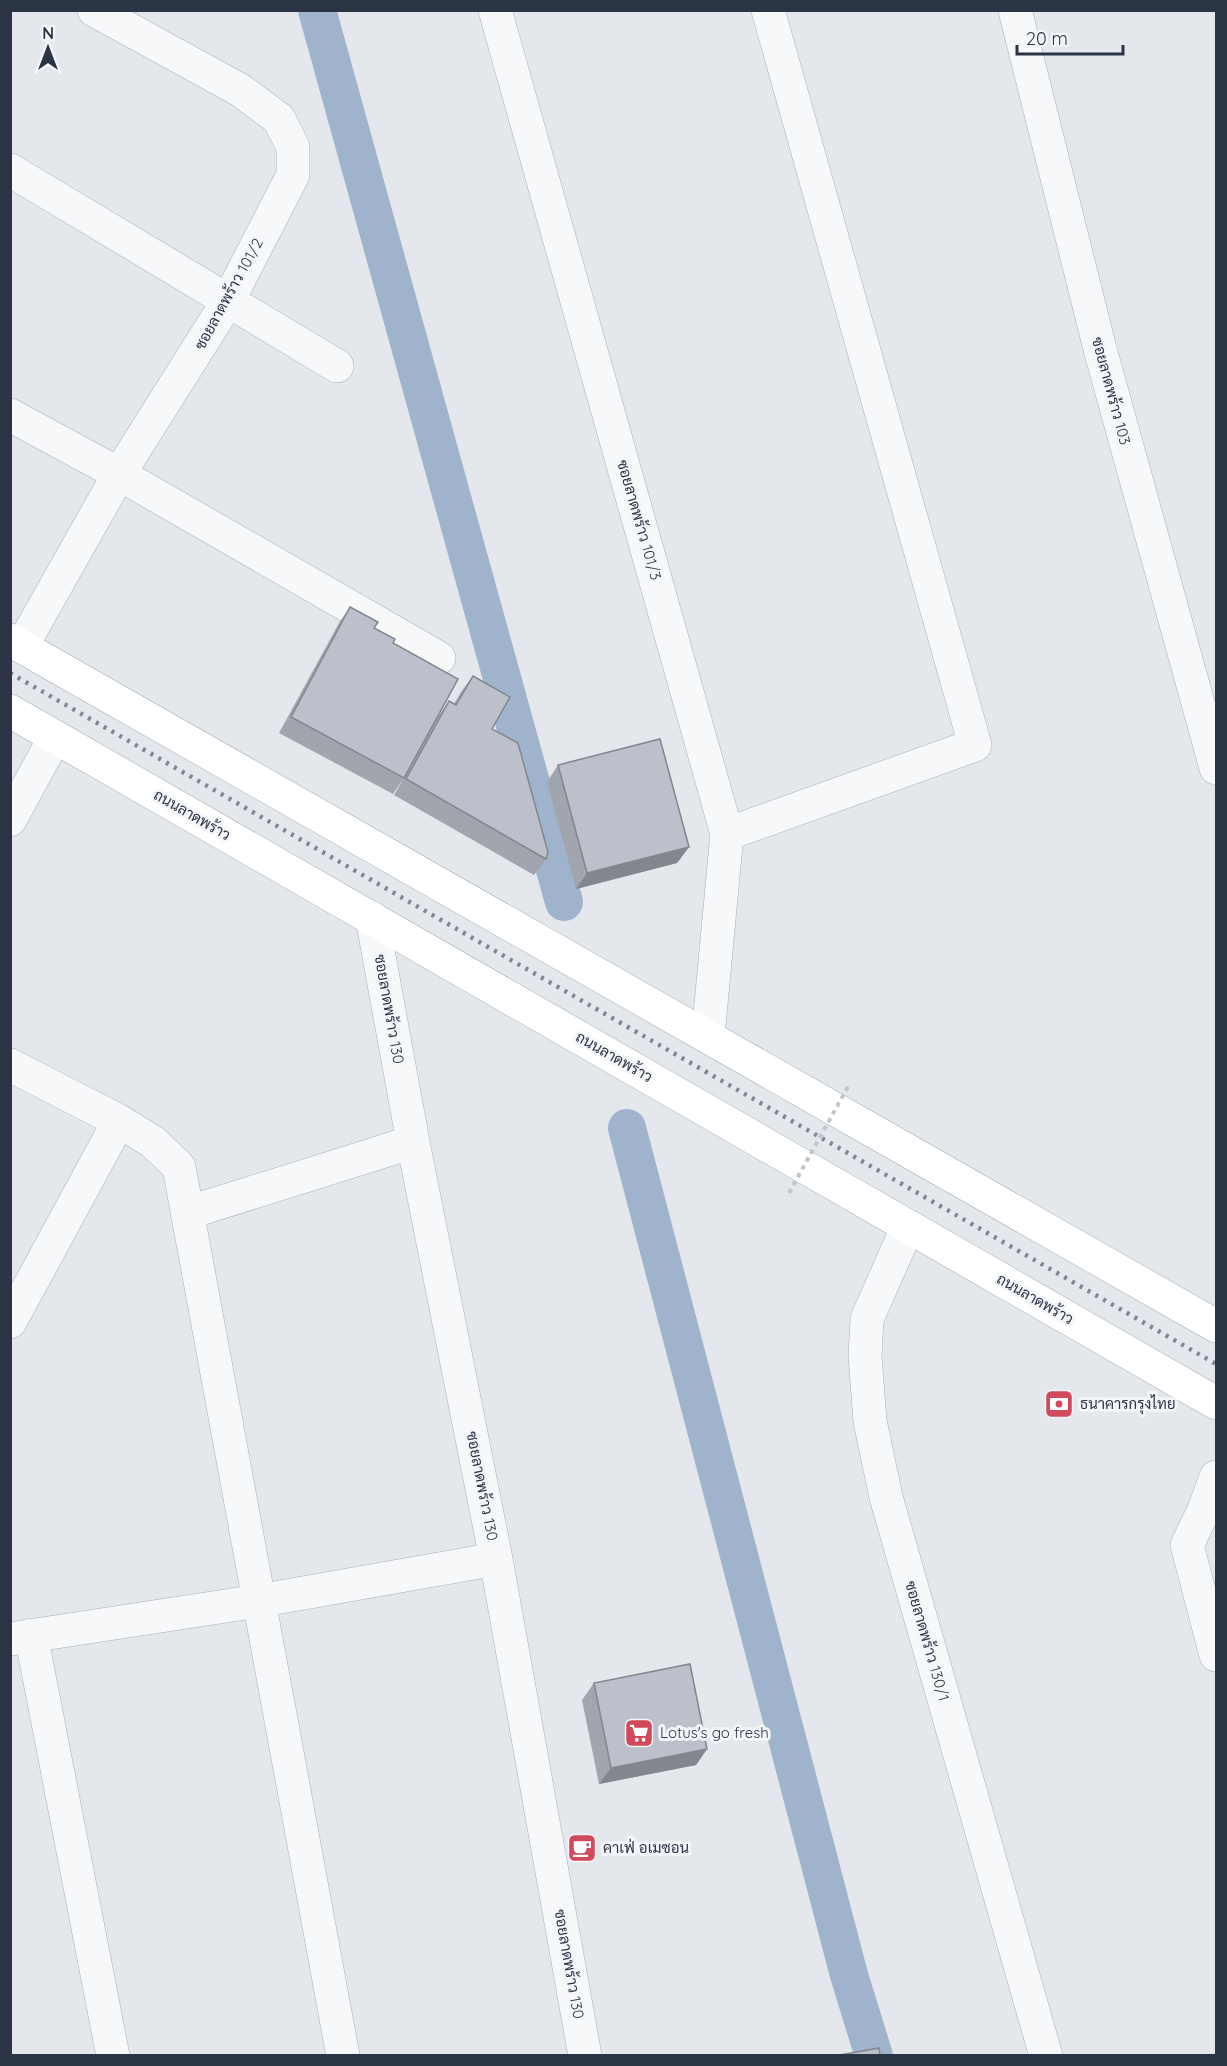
<svg xmlns="http://www.w3.org/2000/svg" width="1227" height="2066" viewBox="0 0 1227 2066" font-family="Quicksand,Sarabun,sans-serif">
	<style>
		.lines { fill: none; stroke-linecap: round; stroke-linejoin: round }
		.canal { stroke: #9fb4cc; stroke-width: 38 }
		.minor-casing { stroke: #a9aeb7; stroke-width: 34 }
		.major-casing { stroke: #a3abb8; stroke-width: 34 }
		.minor { stroke: #f7f8fa; stroke-width: 33 }
		.major { stroke: #fff; stroke-width: 33 }
		.rail { stroke: #7d8696; stroke-width: 4.5; stroke-dasharray: 3 6; stroke-linecap: butt }
		.path-bridge { stroke: #c2c5cb; stroke-width: 4; stroke-dasharray: 4.5 4.5; stroke-linecap: butt }
		.wall { fill: #a1a5ae }
		.shaded-wall { fill: #83868d }
		.building { fill: #bbc0ca; stroke: #83868d; stroke-width: 1.5 }
		.labels { text-anchor: middle; stroke-width: 6; stroke-linejoin: round; paint-order: stroke }
		.street-label { font-size: 15px; fill: #2b3445; stroke: #f4f6f9 }
		.poi-label { font-size: 15px; fill: #2b3445; stroke: #f4f6f9; text-anchor: start }
	</style>
	<rect width="100%" height="100%" fill="#e4e7ec"/>
	<g class="lines">
		<path class="canal" d="M317 10 564 902
			M627 1128 849 1975 874 2056"/>
		<g class="minor-casing">
			<path id="minor" d="M495 10 727 834 708 1036
				M1015 10 1100 349 1216 768
				M10 170 337 366
				M10 415 119 474 439 658
				M22 646 119 474 228 301 293 175V147L279 119 240 90 94 10
				M10 820 55 737
				M727 834 975 745 768 10
				M372 918 413 1142 496 1559 585 2056
				M10 1065 119 1121 153 1142 179 1167 343 2056
				M187 1213 413 1142
				M908 1226 867 1319 865 1356 870 1421 886 1497 1046 2056
				M10 1322 119 1121
				M1216 1477 1204 1510 1187 1545 1216 1655
				M31 1635 113 2056
				M10 1639 258 1601 496 1559"/>
		</g>
		<g class="major-casing">
			<path id="major" d="M10 640 1216 1326
				M10 711 1216 1403"/>
		</g>
		<use href="#minor" class="minor"/>
		<use href="#major" class="major"/>
		<path class="rail" d="M10 673 1216 1364"/>
		<path class="path-bridge" d="M789 1193 850 1083"/>
	</g>
	<path class="wall" d="M350 607 393 643 437 718 449 701 454 704 461 692 473 676 492 729 546 859 534 875 394 795 404 778 393 794 279 733 339 623Z
		M558 765 689 847 677 863 576 889 547 782Z
		M594 1683 707 1749 696 1765 599 1784 582 1700Z"/>
	<path class="shaded-wall" d="M689 847 677 863 576 889 587 873Z
		M707 1749 696 1765 599 1784 611 1768Z"/>
	<path class="building" d="M350 607 378 622 374 628 395 639 393 643 458 679 404 778 291 717Z
		M473 676 510 697 492 729 518 743 548 852 546 859 406 779 449 701 456 705Z
		M660 739 689 847 587 873 558 765Z
		M690 1664 707 1749 611 1768 594 1683Z
		M879 2048 880 2055H840Z"/>
	<defs>
		<g id="bank-square" transform="scale(1.5)"><rect x="-9" y="-9" width="18" height="18" rx="4" fill="#d1495b" stroke="#f4f6f9"/><path d="M-6-4H6V4H-6ZM0-2.3a2.3 2.3 0 1 0 0 4.6a2.3 2.3 0 1 0 0-4.6Z" fill="#fff"/></g>
		<g id="supermarket-square" transform="scale(1.5)"><rect x="-9" y="-9" width="18" height="18" rx="4" fill="#d1495b" stroke="#f4f6f9"/><path d="M-6-5.5h2.5l.6 2H6L4.5 2H-2.5L-4.4-4H-6ZM-1.5 3.2a1.3 1.3 0 1 0 .1 0ZM3 3.2a1.3 1.3 0 1 0 .1 0Z" fill="#fff"/></g>
		<g id="cafe-square" transform="scale(1.5)"><rect x="-9" y="-9" width="18" height="18" rx="4" fill="#d1495b" stroke="#f4f6f9"/><path d="M-5.5-4.5H6V0H3Q3 3.5 0 3.5H-2.5Q-5.5 3.5-5.5 0ZM3-3.2v2h1.7v-2ZM-6 4.5H4V6H-6Z" fill="#fff"/></g>
	</defs>
	<g fill-rule="evenodd">
		<use href="#bank-square" x="1059" y="1404"/>
		<use href="#supermarket-square" x="639" y="1733"/>
		<use href="#cafe-square" x="582" y="1848"/>
	</g>
	<g class="labels">
		<g class="street-label">
			<text transform="translate(229 294) rotate(-61)" y="5">ซอยลาดพร้าว 101/2</text>
			<text transform="translate(1111 391) rotate(75)" y="5">ซอยลาดพร้าว 103</text>
			<text transform="translate(639 520) rotate(74)" y="5">ซอยลาดพร้าว 101/3</text>
			<text transform="translate(192 815) rotate(30)" y="5">ถนนลาดพร้าว</text>
			<text transform="translate(389 1009) rotate(80)" y="5">ซอยลาดพร้าว 130</text>
			<text transform="translate(614 1057) rotate(30)" y="5">ถนนลาดพร้าว</text>
			<text transform="translate(1035 1299) rotate(30)" y="5">ถนนลาดพร้าว</text>
			<text transform="translate(482 1486) rotate(79)" y="5">ซอยลาดพร้าว 130</text>
			<text transform="translate(927 1641) rotate(74)" y="5">ซอยลาดพร้าว 130/1</text>
			<text transform="translate(569 1964) rotate(80)" y="5">ซอยลาดพร้าว 130</text>
		</g>
		<g class="poi-label">
			<text x="1080" y="1409">ธนาคารกรุงไทย</text>
			<text x="660" y="1738">Lotus's go fresh</text>
			<text x="603" y="1853">คาเฟ่ อเมซอน</text>
		</g>
	</g>
	<rect width="1227" height="2066" fill="none" stroke="#2b3445" stroke-width="24"/>
	<g transform="translate(48 48)" stroke="#f4f6f9" stroke-width="4.5" paint-order="stroke">
	<path d="M0-4.5L10 22L0 15L-10 22Z" fill="#2b3445"/>
	<text y="-9" font-size="16" font-weight="bold" text-anchor="middle" fill="#2b3445">N</text>
	</g>
	<path d="M1017 45v9h106v-9" fill="none" stroke="#2b3445" stroke-width="3"/>
	<text x="1026" y="45" font-size="18" fill="#2b3445" stroke="#f4f6f9" stroke-width="4.5" paint-order="stroke">20 m</text>
</svg>
